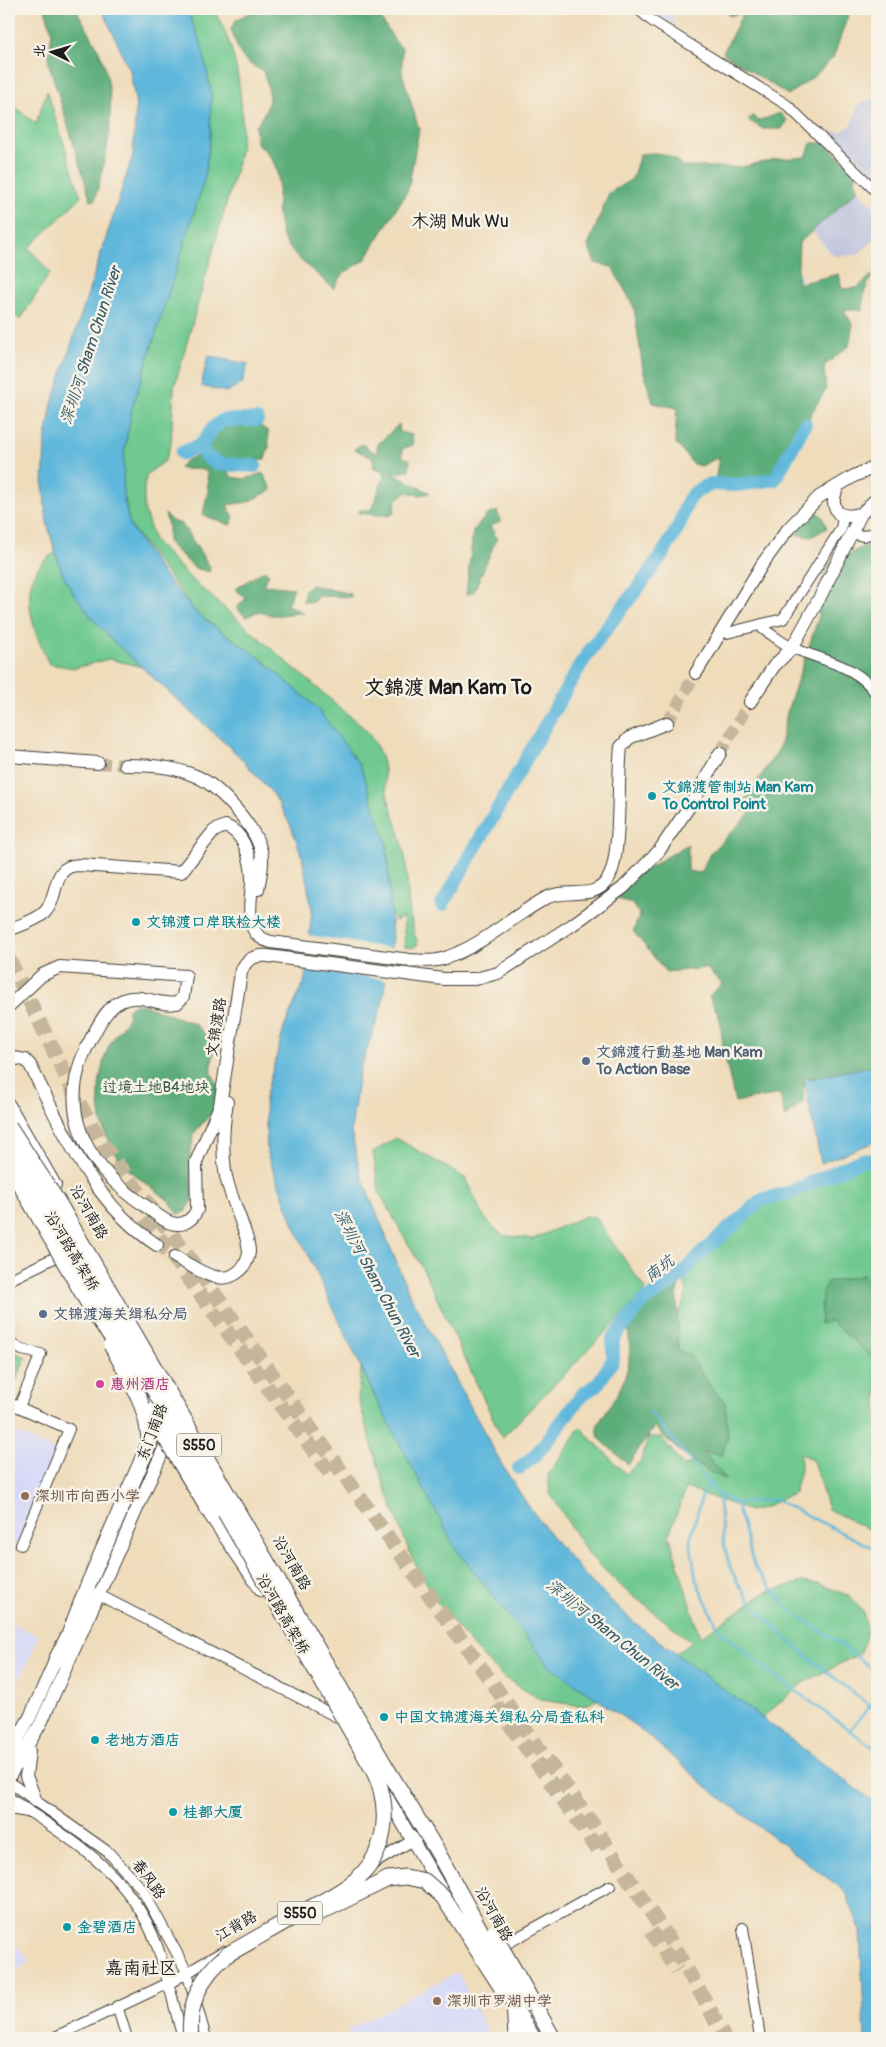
<svg xmlns="http://www.w3.org/2000/svg" width="886" height="2047" viewBox="0 0 886 2047" font-family="Pangolin,'LXGW WenKai TC',sans-serif">
	<style>
		.built { fill: #d6d8f8 }
		.industrial { fill: #bec3dd }
		.green { fill: #6fc990; stroke: #467256 }
		.forest { fill: #5bad7a; stroke: #3c644b }
		.water { fill: #5eb7db; stroke: #3d6a7c }
		.pier { fill: #efdcbb }
		.lines { fill: none; stroke-linecap: round; stroke-linejoin: round }
		.stream { stroke: #5eb7db; stroke-width: 2.5 }
		.river { stroke: #5eb7db; stroke-width: 14 }
		.major-tunnel { stroke: #c5b69b; stroke-width: 12; stroke-dasharray: 12 6; stroke-linecap: butt }
		.highway-tunnel { stroke: #c5b69b; stroke-width: 15; stroke-dasharray: 15 8; stroke-linecap: butt }
		.minor-casing { stroke: #3c3934; stroke-width: 12 }
		.major-casing { stroke: #3c3934; stroke-width: 14 }
		.highway-casing { stroke: #3c3934; stroke-width: 17 }
		.minor { stroke: #fff; stroke-width: 10 }
		.major { stroke: #fff; stroke-width: 12 }
		.highway { stroke: #fff; stroke-width: 15 }
		.highway-bridge-casing { stroke: #3c3934; stroke-width: 17; stroke-linecap: butt }
		.highway-bridge { stroke: #fff; stroke-width: 15 }
		.culture-dot { fill: #0f9aa8; stroke: #f7f3e8; stroke-width: 2 }
		.service-dot { fill: #5c6f8a; stroke: #f7f3e8; stroke-width: 2 }
		.hotel-dot { fill: #d1479c; stroke: #f7f3e8; stroke-width: 2 }
		.education-dot { fill: #8d6e63; stroke: #f7f3e8; stroke-width: 2 }
		.labels { text-anchor: middle; stroke-width: 5; stroke-linejoin: round; paint-order: stroke }
		.shield { fill: #f7f3e8; stroke: #5e5c59; stroke-width: 1 }
		.shield-label { font-size: 14px; font-weight: bold; fill: #1c1c1c }
		.culture-label { font-size: 15px; font-weight: bold; fill: #0d838f; stroke: #f7f3e8; text-anchor: start }
		.street-label { font-size: 15px; fill: #1c1c1c; stroke: #f7f3e8 }
		.service-label { font-size: 15px; font-weight: bold; fill: #4e5e75; stroke: #f7f3e8; text-anchor: start }
		.park-label { font-size: 15px; fill: #395945; stroke: #f7f3e8 }
		.hotel-label { font-size: 15px; font-weight: bold; fill: #b23c85; stroke: #f7f3e8; text-anchor: start }
		.education-label { font-size: 15px; font-weight: bold; fill: #785e54; stroke: #f7f3e8; text-anchor: start }
		.water-label { font-size: 16px; font-style: italic; fill: #365a68; stroke: #f7f3e8 }
		.quarter-label { font-size: 18px; fill: #1c1c1c; stroke: #f7f3e8 }
		.district-label { font-size: 20px; font-weight: bold; fill: #1c1c1c; stroke: #f7f3e8 }
	</style>
	<rect width="100%" height="100%" fill="#f7f3e8"/>
	<filter id="ink" filterUnits="userSpaceOnUse"><feTurbulence type="fractalNoise" baseFrequency=".02" numOctaves="2"/><feDisplacementMap in="SourceGraphic" scale="10" xChannelSelector="R" yChannelSelector="G"/><feConvolveMatrix kernelMatrix="1 2 1 2 8 2 1 2 1" color-interpolation-filters="sRGB"/></filter>
	<filter id="wash" filterUnits="userSpaceOnUse"><feTurbulence type="fractalNoise" baseFrequency=".0096" numOctaves="4" result="noise"/><feDisplacementMap in="SourceGraphic" scale="20" xChannelSelector="R" yChannelSelector="G"/><feGaussianBlur stdDeviation="1.12" result="paint"/><feColorMatrix in="noise" values="0 0 0 0 0 0 0 0 0 0 0 0 0 0 0 0 0 1.4 0 .05"/><feComposite in="paint" operator="in"/></filter>
	<g filter="url(#wash)">
		<rect width="100%" height="100%" fill="#efdcbb"/>
		<path class="built" d="M651 9H672L674 24 653 12Z
			M9 1430 59 1452 21 1545 9 1540Z
			M9 1622 39 1636 9 1702Z
			M9 1937 30 1961 9 1977Z
			M458 1972 490 2038H351L347 2030Z"/>
		<path class="industrial" d="M877 97V176L829 130 841 132 851 126 858 105Z
			M745 169 849 180 877 210V237L857 255 834 256 807 225 789 244 809 301 786 320Z"/>
		<path class="green" d="M180 9H213C235 42 243 92 242 131 242 143 239 155 237 166L174 388 171 443 165 461 147 474 144 486V509L154 540 191 579 366 730C372 739 378 747 381 757 386 770 384 785 388 798 395 820 404 842 406 865 408 892 408 919 418 944L413 948 405 947 403 917 396 921 391 914 387 844 197 614 129 524 120 467Z
			M47 91 81 197 29 248 50 273 20 320 9 309V102L36 124Z
			M55 553C72 601 105 633 142 667L109 659 75 668 49 664C32 629 13 576 55 553Z
			M396 1138 465 1178 484 1217 502 1235 533 1239 585 1216 595 1217 645 1289 641 1296 502 1438 426 1275 379 1192 373 1152Z
			M862 1160H877V1534L828 1509 813 1461 800 1453 801 1466 794 1493 766 1507 750 1511 686 1488 669 1535 700 1637 766 1592 802 1582 819 1584 850 1596 863 1612 867 1631 861 1653 803 1683 762 1718 675 1654 692 1642 623 1588 588 1554 550 1493 548 1475 580 1427 626 1474 641 1461 648 1437H661L683 1466 706 1458 727 1415 685 1410 669 1355 670 1333 687 1293 683 1272 761 1200 784 1194Z
			M9 1350 26 1357 11 1392 9 1391Z
			M361 1367 375 1397 599 1699 583 1706 541 1700 503 1677 473 1647 438 1603 411 1556 383 1482 358 1398Z"/>
		<path class="forest" d="M45 9H76C85 26 98 45 104 64 118 114 107 151 95 200L91 201 48 61 52 32Z
			M252 9H380L378 14 395 41 402 48V73L419 129 408 190 365 260 344 273 333 289C317 272 288 255 281 232 270 194 293 173 257 143L255 126C272 104 272 97 263 71 239 60 239 53 231 29L237 19 253 11Z
			M726 9H877V12L865 10 849 13 833 58 812 78 788 95 723 53 743 13 729 16Z
			M780 113 787 120 782 129H763L748 120 753 116 759 121Z
			M811 143H823L856 171 855 183 858 190 799 243 797 284 839 274 842 289 857 288 872 275 864 293 863 310H843L853 324 849 346 824 366 826 389 811 414 798 449 787 460 785 472 779 480 736 487 715 482 719 457 701 466 693 464 675 442 677 408 653 403 643 370 634 307 612 267 595 263 588 246 609 193 632 179 640 154C655 152 672 152 682 167H742L776 159 806 157Z
			M234 423 260 426 268 431 269 447 265 459 233 461 228 469 231 477 245 479 263 473 272 490 248 502 227 505 234 517 230 525 203 515 208 490 207 472C197 466 188 472 179 467L187 460 197 456 199 440 208 424Z
			M399 424 400 432 412 435 413 445 402 449 403 458 410 459 409 471 393 473 430 493 420 495 406 492 396 500 394 513 389 516 358 513 360 510H371L384 477 383 471 373 467 374 459 354 449 362 444 376 454 378 444Z
			M497 511 501 522 490 526 497 538 474 591 466 595 473 531 487 515Z
			M816 511 822 516 827 528 811 537 791 533 809 513Z
			M165 514 172 521 182 524 210 567 209 572 195 568 168 543V526Z
			M877 540V1070L833 1079 804 1077 803 1102 785 1118 780 1094 735 1102 723 1048 720 1019 709 996 722 984 706 968 666 972 633 931 640 914 632 903 603 895 688 844V871L700 873 711 852 751 812 738 810 779 749 788 708 818 619 825 566Z
			M265 570 269 574 263 585 294 588 287 605 304 613C287 613 273 619 259 611L246 617 236 608 246 598 235 589Z
			M312 585 351 594V597L318 596 313 602H303L305 589Z
			M141 1004 195 1024 205 1034 214 1050 211 1072 219 1087 217 1107 194 1133 190 1156 193 1200 186 1211 177 1214C174 1210 173 1204 169 1201 157 1190 142 1182 130 1171 95 1140 91 1085 110 1044 115 1034 124 1025 129 1016L127 1010 132 1005Z
			M674 1275 681 1280 677 1293 678 1349 692 1358 710 1386 725 1402 728 1435 722 1455 703 1452 726 1479C696 1468 676 1448 654 1427L628 1465 599 1438 597 1426C621 1387 634 1376 628 1328Z
			M863 1275 877 1290V1362L831 1321 820 1324 822 1294 827 1282Z"/>
		<path class="water" d="M102 9H187L202 46 211 92 210 139 204 181 132 409 124 453 123 495 130 526 163 574 197 614 260 658 316 707 360 765 387 844 392 939 382 1006 359 1072 351 1131 360 1172 408 1291 502 1465 527 1504 557 1543 592 1583 635 1623 877 1804V2038H865L860 1929 846 1892 712 1791 640 1729 548 1665 455 1548 375 1397 294 1225 267 1154 265 1098 284 1028 305 979 312 910 302 856 290 824 274 795 238 755 113 641 92 618 73 593 62 573 54 548 47 522 43 485 45 443 52 404 133 155 136 105 130 71Z
			M208 356 248 364 242 384 226 392 201 386Z
			M877 1065V1141L821 1163 804 1080Z"/>
		<path class="pier" d="M307 935 393 949 388 980 304 968Z"/>
		<g class="lines">
			<path class="stream" d="M650 1412 718 1494 736 1503 776 1500 877 1550
				M708 1483 701 1499 690 1540 696 1580 719 1630 771 1673 877 1750
				M718 1494C722 1523 722 1557 738 1583 765 1629 834 1677 877 1711
				M736 1503 755 1568 790 1610 842 1645 877 1673
				M850 1730 877 1697"/>
			<path class="river" d="M197 446 208 458 220 464 255 466
				M182 453 202 444 214 427 223 420H257
				M442 905 579 667C609 619 652 578 678 527 686 511 683 500 700 489 712 481 721 485 733 485 747 485 761 481 775 479L805 424
				M519 1468 535 1456 583 1394 597 1385 613 1360V1338L644 1301 676 1280 703 1252 761 1200 791 1192 862 1160H877"/>
		</g>
	</g>
	<g filter="url(#ink)">
		<g class="lines">
			<path class="major-tunnel" d="M667 723 696 673
				M720 753 750 702
				M98 763 125 765
				M157 1245 175 1257"/>
			<path class="highway-tunnel" d="M9 959 79 1103 105 1148 185 1252 589 1819 674 1947 708 2006 724 2038
				M145 1218 334 1479
				M496 1705 599 1851
				M651 1931 677 1971"/>
			<g class="minor-casing">
				<path id="minor" d="M638 9 652 21 787 105 877 192
					M854 529 855 534 863 536 877 532
					M762 624 763 629C773 635 783 644 793 648 823 661 858 665 877 695
					M727 633 783 619 841 529 843 515
					M9 1280 64 1253
					M9 1342 22 1350 41 1354 19 1407
					M9 1403 69 1429 21 1545
					M99 1595 339 1718
					M9 1782 108 1852 142 1889 187 1972 206 2038
					M9 1798C68 1838 129 1871 156 1943 167 1973 174 2007 183 2038
					M370 1866 428 1831
					M743 1928 760 2038
					M497 1949 610 1886
					M117 2006 127 2038
					M53 2038 173 1981 224 1951"/>
			</g>
			<g class="major-casing">
				<path id="major" d="M837 488C833 499 832 505 839 514L849 516 861 514
					M696 673 763 563 788 529 819 497 854 476 877 466
					M750 702 774 666 792 648 820 597 861 514 877 498
					M9 756 98 763
					M125 765C149 765 171 766 193 775 217 783 255 826 261 851 264 863 260 876 258 889
					M9 930C20 925 36 921 45 912 60 896 50 865 80 865L181 872 214 831 225 826C234 829 240 836 244 844 249 855 252 867 252 879 252 902 241 935 271 942L410 960C423 961 436 962 448 957 484 944 513 916 546 898 567 887 594 902 608 879 622 858 617 778 621 747L629 738 667 723
					M9 1006 42 975 60 967 186 976 183 997 177 1003C158 1007 140 991 121 1001 107 1007 98 1026 91 1039 54 1106 83 1163 141 1203 151 1209 164 1223 176 1224 186 1225 193 1218 197 1210L196 1162 220 1105 241 973C245 959 254 955 268 956L443 979H475L498 973 572 925 623 888 659 851 693 801 720 753
					M9 1057 25 1060 30 1065C64 1131 92 1203 157 1245
					M9 1105 55 1185
					M175 1257C193 1266 219 1288 238 1272 244 1268 248 1260 249 1252 249 1233 228 1195 225 1171 222 1148 223 1125 227 1102
					M135 1374 161 1419
					M29 1751 26 1776 36 1801
					M9 1754 30 1717 59 1652
					M9 1777 41 1723 170 1435
					M383 1790 445 1896
					M9 1808 28 1811"/>
			</g>
			<g class="highway-casing">
				<path id="highway" d="M211 1514 262 1589
					M56 1660 69 1635 88 1585"/>
			</g>
			<use href="#minor" class="minor"/>
			<use href="#major" class="major"/>
			<use href="#highway" class="highway"/>
			<g class="highway-bridge-casing">
				<path id="highway-bridge" d="M9 1126 58 1202 386 1767 437 1851 507 1979 514 2002 516 2038
					M9 1144 181 1436 372 1768C391 1803 389 1850 358 1878 341 1893 319 1903 299 1914 275 1927 252 1941 228 1954 202 1974 187 2004 191 2038
					M9 1165 92 1310 122 1352
					M149 1411 211 1514
					M88 1585 149 1444C149 1407 128 1376 111 1345
					M315 1915 388 1879 406 1877 425 1881 443 1897 503 1990
					M493 1933 553 2038
					M517 2012 533 2038"/>
			</g>
			<use href="#highway-bridge" class="highway-bridge"/>
		</g>
	</g>
	<g class="culture-dot">
		<circle cx="652" cy="796" r="5"/>
		<circle cx="136" cy="922" r="5"/>
		<circle cx="384" cy="1717" r="5"/>
		<circle cx="95" cy="1740" r="5"/>
		<circle cx="173" cy="1812" r="5"/>
		<circle cx="67" cy="1927" r="5"/>
	</g>
	<g class="service-dot">
		<circle cx="586" cy="1061" r="5"/>
		<circle cx="43" cy="1314" r="5"/>
	</g>
	<circle class="hotel-dot" cx="100" cy="1384" r="5"/>
	<g class="education-dot">
		<circle cx="25" cy="1496" r="5"/>
		<circle cx="437" cy="2001" r="5"/>
	</g>
	<g class="labels">
		<g class="shield">
			<rect x="176.5" y="1433.5" width="45" height="23" rx="4"/>
			<rect x="277.5" y="1901.5" width="45" height="23" rx="4"/>
		</g>
		<g class="shield-label">
			<text x="199" y="1450">S550</text>
			<text x="300" y="1918">S550</text>
		</g>
		<g class="culture-label">
			<text x="662" y="792">文錦渡管制站 Man Kam<tspan x="662" dy="17">To Control Point</tspan></text>
			<text x="146" y="927">文锦渡口岸联检大楼</text>
			<text x="394" y="1722">中国文锦渡海关缉私分局查私科</text>
			<text x="105" y="1745">老地方酒店</text>
			<text x="183" y="1817">桂都大厦</text>
			<text x="77" y="1932">金碧酒店</text>
		</g>
		<g class="street-label">
			<text transform="translate(216 1027) rotate(-81)" y="5">文锦渡路</text>
			<text transform="translate(89 1212) rotate(60)" y="5">沿河南路</text>
			<text transform="translate(72 1251) rotate(59)" y="5">沿河路高架桥</text>
			<text transform="translate(152 1432) rotate(-69)" y="5">东门南路</text>
			<text transform="translate(292 1563) rotate(60)" y="5">沿河南路</text>
			<text transform="translate(283 1614) rotate(60)" y="5">沿河路高架桥</text>
			<text transform="translate(149 1879) rotate(54)" y="5">春风路</text>
			<text transform="translate(494 1914) rotate(61)" y="5">沿河南路</text>
			<text transform="translate(236 1926) rotate(-30)" y="5">江背路</text>
		</g>
		<g class="service-label">
			<text x="596" y="1057">文錦渡行動基地 Man Kam<tspan x="596" dy="17">To Action Base</tspan></text>
			<text x="53" y="1319">文锦渡海关缉私分局</text>
		</g>
		<g class="park-label">
			<text x="156" y="1092">过境土地B4地块</text>
		</g>
		<g class="hotel-label">
			<text x="110" y="1389">惠州酒店</text>
		</g>
		<g class="education-label">
			<text x="35" y="1501">深圳市向西小学</text>
			<text x="447" y="2006">深圳市罗湖中学</text>
		</g>
		<g class="water-label">
			<text transform="translate(90 345) rotate(-72)" y="6">深圳河 Sham Chun River</text>
			<text transform="translate(659 1268) rotate(-37)" y="6">南坑</text>
			<text transform="translate(378 1283) rotate(62)" y="6">深圳河 Sham Chun River</text>
			<text transform="translate(613 1634) rotate(39)" y="6">深圳河 Sham Chun River</text>
		</g>
		<g class="quarter-label">
			<text x="460" y="227">木湖 Muk Wu</text>
			<text x="141" y="1974">嘉南社区</text>
		</g>
		<g class="district-label">
			<text x="448" y="694">文錦渡 Man Kam To</text>
		</g>
	</g>
	<rect width="886" height="2047" fill="none" stroke="#f7f3e8" stroke-width="30"/>
	<g transform="translate(52 52) rotate(275)" stroke="#f7f3e8" stroke-width="4" paint-order="stroke">
	<path d="M0-4L9 19L0 12L-9 19Z" fill="#1c1c1c"/>
	<text y="-8" font-size="14" font-weight="bold" text-anchor="middle" fill="#1c1c1c">北</text>
	</g>
</svg>
